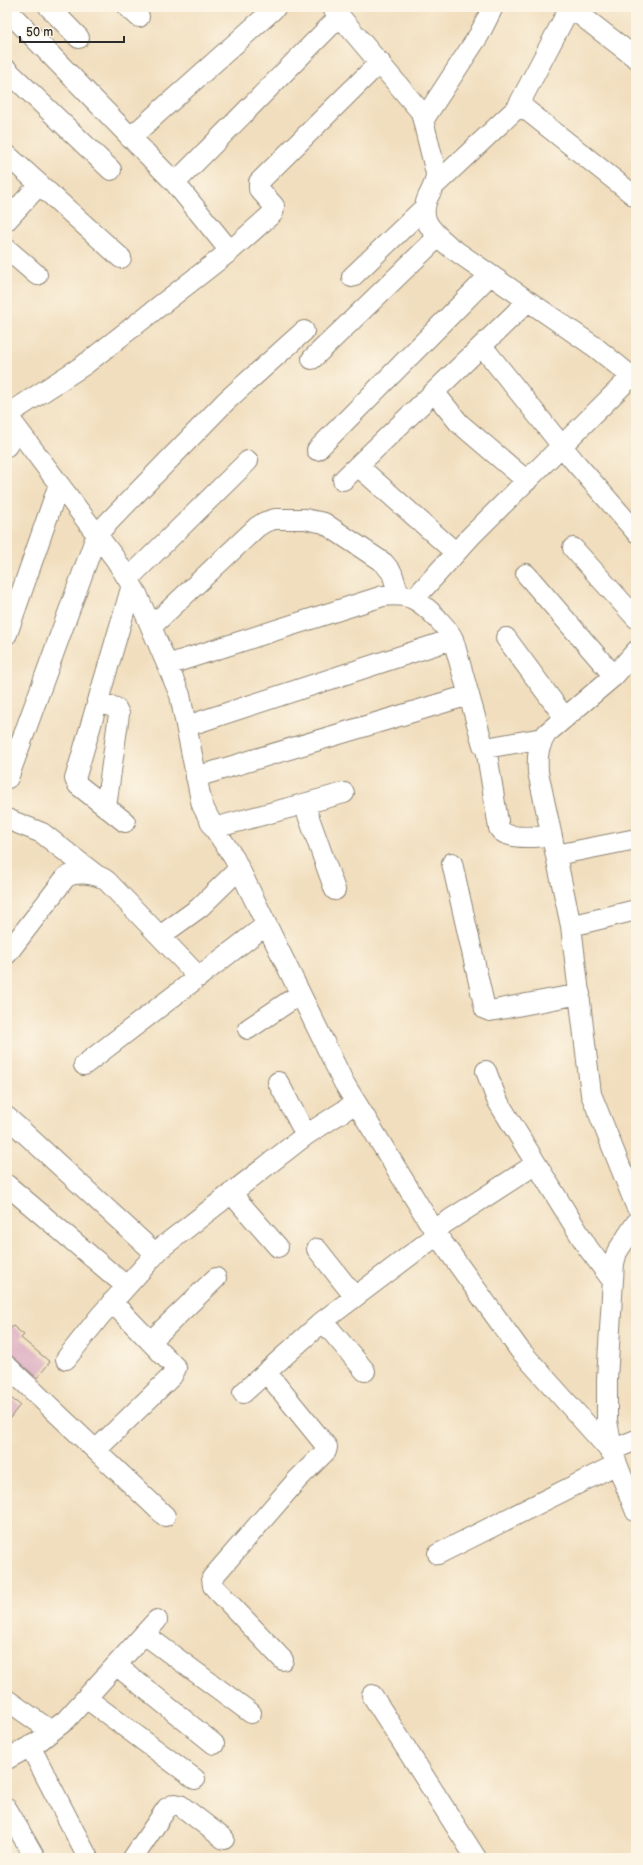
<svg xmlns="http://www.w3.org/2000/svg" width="643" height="1865" viewBox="0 0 643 1865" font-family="'Balsamiq Sans',sans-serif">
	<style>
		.building { fill: #dcadc2 }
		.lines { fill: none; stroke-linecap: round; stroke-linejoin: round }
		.minor-casing { stroke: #8e8474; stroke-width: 22 }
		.minor { stroke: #fff; stroke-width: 20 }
	</style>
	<rect width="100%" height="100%" fill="#fcf5e5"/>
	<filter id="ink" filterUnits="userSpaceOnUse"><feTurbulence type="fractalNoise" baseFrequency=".025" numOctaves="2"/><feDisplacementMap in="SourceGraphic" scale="8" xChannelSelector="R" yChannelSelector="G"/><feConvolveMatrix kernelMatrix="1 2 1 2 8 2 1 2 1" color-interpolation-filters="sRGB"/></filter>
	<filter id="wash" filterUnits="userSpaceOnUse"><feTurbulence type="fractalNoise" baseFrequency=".012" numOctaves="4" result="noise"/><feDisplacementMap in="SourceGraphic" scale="16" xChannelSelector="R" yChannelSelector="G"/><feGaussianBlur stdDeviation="0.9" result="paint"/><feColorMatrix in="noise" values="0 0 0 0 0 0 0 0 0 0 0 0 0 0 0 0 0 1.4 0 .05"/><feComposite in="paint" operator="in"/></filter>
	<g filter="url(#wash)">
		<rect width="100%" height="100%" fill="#f1debe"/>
		<g id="blocks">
			<path class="building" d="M13 1326 24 1335 21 1338 50 1362 37 1378 7 1352V1333Z
				M7 1395 20 1405 7 1422Z"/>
		</g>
	</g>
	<g filter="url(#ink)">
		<use href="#blocks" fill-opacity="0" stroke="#8e8474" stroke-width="1"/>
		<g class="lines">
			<g class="minor-casing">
				<path id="minor" d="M49 7 79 38
					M128 7 139 17
					M332 7 421 112 436 173C436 183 432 189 428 197 417 221 434 232 450 247L595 347 636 380
					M570 7 636 58
					M7 10 175 183 230 251
					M7 70 111 170
					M519 104 636 197
					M424 119 479 35 493 7
					M130 138 276 7
					M7 155 121 258
					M175 183 340 16
					M433 187 517 108 570 7
					M7 220 39 185
					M7 249 37 275
					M352 277 424 208
					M482 346 574 461 636 532
					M312 359 438 237
					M434 392 459 423 527 481
					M7 415 116 560 137 594 180 695 202 805 214 828 234 858 344 1083 437 1235 519 1349 613 1454
					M7 415 84 365 230 251 273 213 274 206 259 189V182L380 62
					M7 446 14 424
					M317 450 490 275
					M358 466 456 553
					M343 480 528 301
					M573 548 636 618
					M526 574 614 676
					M128 579 248 461
					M414 599 471 536 632 376
					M151 627 257 527 265 522 275 519H305L324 523 384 563 392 573 399 595
					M7 634 59 484
					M506 638 565 718
					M636 651 614 676 547 733C538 746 537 756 538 772L571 926 591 1094 636 1206
					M167 665 383 596C409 593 418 599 436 617 442 624 449 630 453 639L483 745 486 748 543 738
					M97 701 116 708 119 714 106 807
					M187 726 453 639
					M486 748 499 828C506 841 538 836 552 836
					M196 777 469 695
					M8 778 97 534 226 401 304 331
					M304 804 335 890
					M7 819 42 833 96 875
					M125 822 78 785 75 779 132 585
					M214 828 344 793
					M556 855 636 839
					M452 863 485 1009 490 1011 580 994
					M571 926 636 910
					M160 936 199 908 239 869
					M7 954 66 877C78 871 97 873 107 881L199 977
					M248 1029 300 994
					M84 1065 266 925
					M486 1071 497 1100 588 1248 612 1280
					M278 1082 306 1135
					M7 1117 156 1254
					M7 1185 126 1286
					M231 1193 278 1247
					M636 1223 617 1252 614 1263 607 1379V1421L613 1454 636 1512
					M434 1230 536 1164
					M317 1249 355 1297
					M323 1321 365 1371
					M151 1341 216 1278
					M66 1359 100 1316 161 1248 306 1135 356 1103
					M7 1366 165 1516
					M266 1372 327 1447 326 1451 297 1480 212 1578 213 1586 283 1660
					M243 1393 323 1321 437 1235
					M96 1450 172 1376 176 1368 112 1302
					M612 1450 636 1440
					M438 1554 617 1464
					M144 1634 251 1713
					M116 1665 214 1744
					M372 1695 476 1858
					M86 1698 195 1779
					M7 1700 51 1731
					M30 1746 88 1858
					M7 1759 38 1742 66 1720 157 1620
					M7 1809 35 1858
					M133 1858 167 1808 175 1804 180 1805 224 1839"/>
			</g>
			<use href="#minor" class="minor"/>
		</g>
	</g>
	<rect width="643" height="1865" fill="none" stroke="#fcf5e5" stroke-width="24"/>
	<path d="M20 36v6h104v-6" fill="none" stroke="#2b2b2b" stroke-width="2"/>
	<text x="26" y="36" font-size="12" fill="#2b2b2b" stroke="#fcf5e5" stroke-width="3" paint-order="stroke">50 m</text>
</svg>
